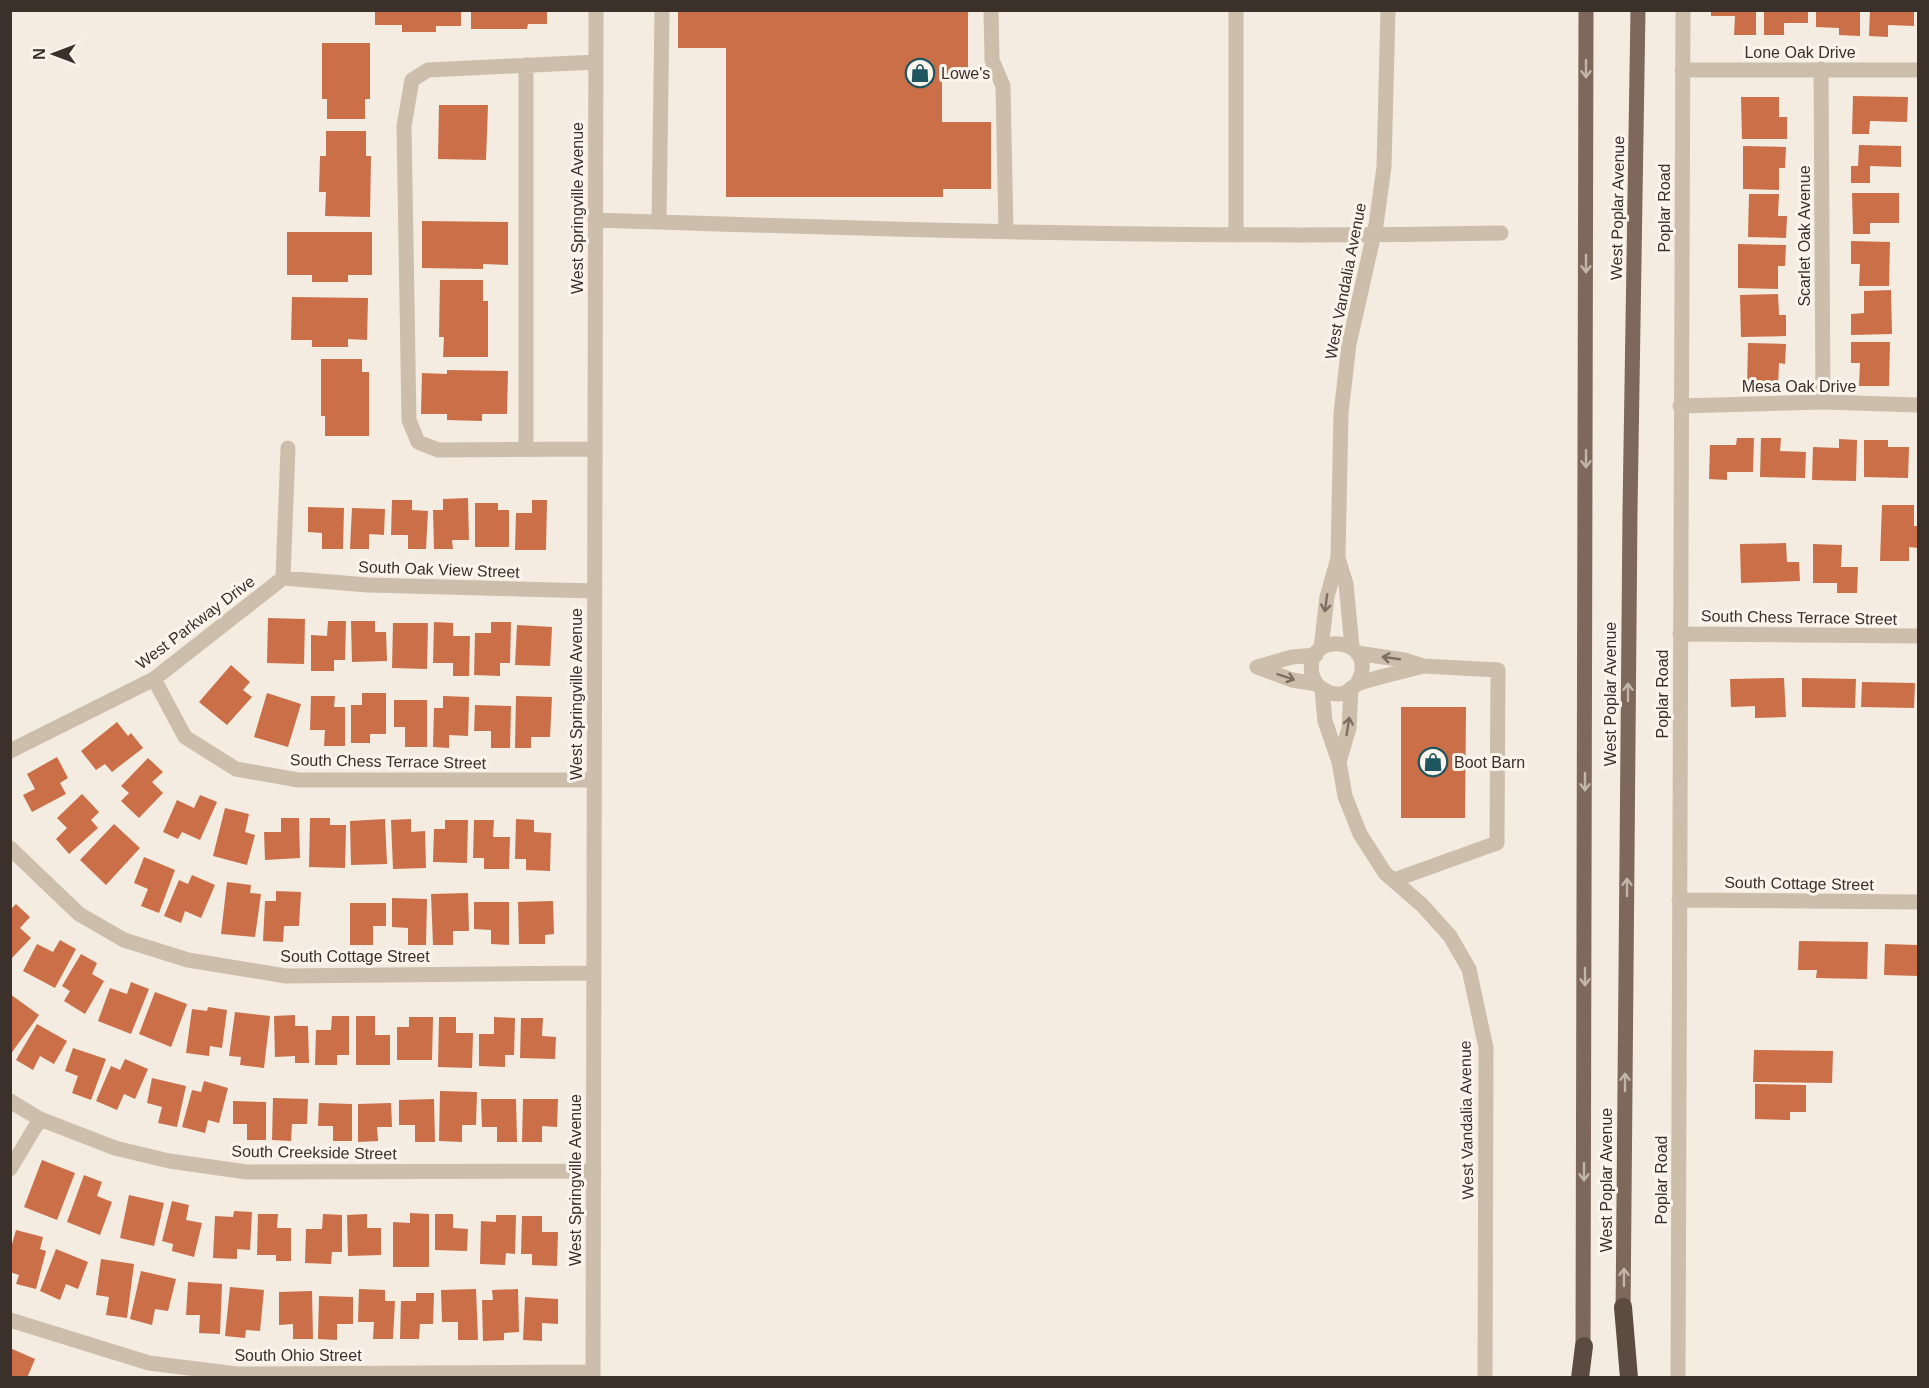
<svg xmlns="http://www.w3.org/2000/svg" width="1929" height="1388" viewBox="0 0 1929 1388" font-family="Helvetica,sans-serif">
	<style>
		.building { fill: #ca6f48 }
		.lines { fill: none; stroke-linecap: round; stroke-linejoin: round }
		.minor { stroke: #cdbdab; stroke-width: 15 }
		.major { stroke: #7d685b; stroke-width: 15 }
		.highway { stroke: #5c4b41; stroke-width: 18 }
		.oneway { stroke: #c2b6ab }
		.oneway2 { stroke: #7d6f64 }
		.labels { text-anchor: middle; stroke-width: 6; stroke-linejoin: round; paint-order: stroke }
		.street-label { font-size: 16px; fill: #3b302a; stroke: #fbf5ed }
		.poi-label { font-size: 16px; fill: #3b302a; stroke: #fbf5ed; text-anchor: start }
	</style>
	<rect width="100%" height="100%" fill="#f4ece0"/>
	<path class="building" d="M375 10H461V26H436V32H402V25H375Z
		M471 10H547V24H528L527 29H471Z
		M678 10H968V79H942V122H991V189H943V197H726V48H678Z
		M1711 10H1756V35H1734L1735 16H1711Z
		M1764 10H1808V23H1784V35H1764Z
		M1816 10H1860V36L1839 35V28L1816 27Z
		M1870 10H1914V26L1888 25V37L1869 36Z
		M322 43H370V99H365V119H327V99H322Z
		M1853 96 1908 97 1907 122 1870 121 1869 134H1852Z
		M1741 97H1779V117H1787V139H1742Z
		M439 105H488L486 160 438 159Z
		M326 131H366V156H371L370 217 325 216 326 192H319L320 156H326Z
		M1859 145 1901 146V167L1870 166V183H1851V166H1858Z
		M1743 146 1786 147 1785 168H1779V190L1743 189Z
		M1852 193H1899V223H1870V234H1853Z
		M1749 194H1779L1778 216H1787L1786 238 1748 237Z
		M422 221 508 222V265L483 264V269L422 268Z
		M287 232H372V275H348V282H312V275H287Z
		M1851 241 1890 242 1889 286H1859L1860 264H1851Z
		M1738 244 1786 245 1785 266H1778V289L1738 288Z
		M440 280H483V301H488V357H443L444 337H439Z
		M1891 290 1892 334 1851 335V314L1864 313V291Z
		M1778 294 1779 315H1786V336L1741 337 1740 295Z
		M292 297 368 298 367 340 348 339V347H312V340H291Z
		M1851 342H1890L1889 386H1859L1860 363H1851Z
		M1748 343 1786 344 1785 364 1779 363 1778 388 1747 387Z
		M321 359H362V372H369V436H325V416H321Z
		M447 370 508 371 507 414H482V421L447 420V414H421L422 373 447 374Z
		M1737 438H1754L1753 472H1727V480L1709 479 1710 445H1736Z
		M1761 438H1781L1780 451 1806 452 1805 478 1760 477Z
		M1839 439 1857 440 1856 481 1812 480 1813 447 1839 448Z
		M1864 440H1888V447H1909L1908 478 1864 477Z
		M468 498 469 540H452L453 549H434L433 510H443V499Z
		M392 500H412V510L428 511 426 549H408V535H391Z
		M532 500H547L546 550H515L516 513H532Z
		M475 503H498V510H509V547H475Z
		M1882 505H1914V526H1918V548L1909 547V561H1880Z
		M308 507 344 508 343 549H322V533L308 532Z
		M352 508 385 509 384 535 369 534V549H350Z
		M1786 543 1787 562H1799L1800 581 1741 583 1740 544Z
		M1813 544 1842 545 1841 567H1858L1857 593H1837V583H1813Z
		M268 618 305 619 304 664 267 663Z
		M328 621H346L345 660H334V671H311V635L327 636Z
		M351 621H375V632H386L387 661 352 662Z
		M434 622 453 623V636H470L469 676H453V663H433Z
		M491 622H511L510 663H500V676L474 675 475 633H491Z
		M393 623H428L427 669 392 668Z
		M517 625 552 627 550 666 515 665Z
		M231 665 250 682 243 690 252 697 227 725 199 702Z
		M1784 678 1786 717 1755 718V706L1731 707 1730 679Z
		M1802 678 1856 679 1855 708 1802 707Z
		M1862 682 1915 683 1914 708 1861 707Z
		M267 693 301 704 288 747 254 737Z
		M362 693H386V734H370V743H351V705H362Z
		M311 696H335L334 707H345V746H324L325 730H310Z
		M443 696 469 697 468 736 449 735V748L433 747 434 708H443Z
		M516 696 552 697 550 737H531V748H515Z
		M394 700H427V747H405V727H394Z
		M475 705 511 706 510 748H491V731H474Z
		M1401 707H1466L1465 818H1401Z
		M117 722 128 736 131 733 143 748 112 772 105 764 96 770 81 751Z
		M57 757 68 778 60 783 66 794 32 812 23 795 35 789 27 774Z
		M148 758 163 772 152 782 163 793 139 818 121 801 129 793 121 786Z
		M82 794 99 812 91 820 98 828 69 854 56 839 67 828 57 818Z
		M200 795 217 802 200 840 182 832 178 839 163 832 177 800 194 808Z
		M225 808 249 814 245 832 255 835 247 865 213 856Z
		M281 818H299L300 858 265 860 264 832H281Z
		M310 818H330V825H346L345 868 309 867Z
		M385 819 387 864 351 865 350 821Z
		M411 819V832L425 831 426 868 393 869 391 820Z
		M516 819 534 820V832L551 833 550 871 526 870V859H515Z
		M445 820H468L467 863 433 862 434 829H445Z
		M474 820H494L493 837H510L509 869H484V858H473Z
		M114 824 140 848 106 885 80 860Z
		M144 857 175 870 159 913 141 906 148 889 134 883Z
		M192 875 215 885 201 918 185 911 181 923 164 916 179 880 188 884Z
		M227 882 251 885 250 893 261 894 255 937 221 934Z
		M276 891 301 892 299 926H284L283 942 263 941 265 901H276Z
		M468 893 469 931H453V945H433L431 894Z
		M392 898 427 899 426 945H408V928L392 927Z
		M553 901 554 934 545 935V944H519L518 902Z
		M474 902H509V945L491 944V930L474 929Z
		M350 903H386V926H373V945H350Z
		M16 904 30 917 20 928 31 938 10 960V910Z
		M60 940 76 949 55 988 23 971 37 944 53 952Z
		M1799 941 1868 942 1867 979 1816 978 1817 970H1798Z
		M1885 944 1918 945V976L1884 975Z
		M81 954 97 963 92 974 104 981 85 1014 64 1001 70 991 62 986Z
		M131 982 149 989 131 1034 98 1021 110 988 127 994Z
		M155 992 187 1004 171 1047 139 1034Z
		M10 994 39 1015 10 1055Z
		M208 1007 227 1010 222 1048 210 1046 209 1056 186 1053 192 1009 207 1011Z
		M235 1012 270 1016 264 1068 240 1065 241 1057 229 1056Z
		M295 1015V1026H308L309 1063H295V1056L275 1057 274 1016Z
		M332 1016H349V1055H337V1065H315L316 1030H331Z
		M356 1016H375V1035H390V1065H356Z
		M409 1017H433L432 1060H397V1027H409Z
		M439 1017H456V1033H473L472 1068 438 1067Z
		M494 1017 515 1018 514 1055H505V1067L479 1066V1034H494Z
		M521 1018H543L542 1036 556 1037 555 1059 520 1058Z
		M37 1024 67 1041 54 1064 40 1056 33 1070 16 1060Z
		M73 1048 106 1059 91 1100 72 1093 78 1076 65 1071Z
		M1754 1050 1833 1051 1832 1083 1753 1082Z
		M125 1059 148 1069 135 1099 124 1094 117 1110 96 1101 111 1066 120 1070Z
		M152 1078 186 1086 177 1127 158 1123 162 1107 147 1103Z
		M204 1081 228 1088 219 1123 208 1120 205 1133 182 1127 192 1090 201 1092Z
		M1755 1084 1806 1085V1112H1790V1120L1755 1119Z
		M440 1091 477 1092 476 1125H462V1142L439 1141Z
		M273 1098 308 1099 307 1124H292L291 1141 272 1140Z
		M434 1099 435 1142H415V1125H399V1100Z
		M481 1099H516L517 1142H497V1127H482Z
		M523 1099H558L557 1127 542 1126V1142H522Z
		M233 1101 266 1102V1140H247V1124H233Z
		M319 1103 352 1104V1141H333V1126H318Z
		M391 1103 392 1127H377L378 1141 358 1142V1104Z
		M42 1160 75 1173 57 1220 24 1207Z
		M84 1175 102 1182 97 1196 112 1202 100 1235 67 1222Z
		M129 1195 164 1203 154 1246 120 1238Z
		M172 1201 189 1205 186 1220 202 1223 194 1257 172 1251 173 1244 162 1241Z
		M234 1211 252 1212 250 1250 237 1249V1259L213 1258 215 1216 233 1217Z
		M410 1213 429 1214V1267H393V1222L410 1223Z
		M258 1214H278L277 1228H291V1261H276V1255H257Z
		M323 1214 342 1215V1252H332L331 1264 305 1263 306 1229H322Z
		M367 1214V1228H381V1255L348 1256 347 1215Z
		M435 1214H453V1228L468 1229 467 1251 435 1250Z
		M496 1215H516L515 1254 506 1253 505 1265 480 1264 481 1221 496 1222Z
		M522 1216H542V1232H558L557 1266 532 1265V1254H521Z
		M16 1230 43 1237 40 1249 46 1251 36 1289 16 1284 19 1275 10 1272V1251Z
		M56 1249 88 1262 78 1289 66 1284 60 1300 40 1291Z
		M101 1259 134 1264 127 1318 106 1315 109 1297 96 1295Z
		M141 1271 176 1279 168 1311 155 1309 152 1325 130 1319Z
		M188 1282 222 1284 220 1334 199 1333 200 1315H186Z
		M230 1287 264 1290 260 1331 246 1330 245 1338 225 1336Z
		M359 1289 385 1290V1301H395L393 1339H373L374 1322H358Z
		M476 1289 478 1340H458V1322H442L441 1290Z
		M518 1289 519 1332 504 1333V1340L483 1341 482 1300H493L492 1290Z
		M312 1291 313 1339H293V1324L279 1325V1292Z
		M416 1293H434L433 1324H420L419 1339H400L401 1301H416Z
		M319 1296 353 1297V1324H337V1340L318 1339Z
		M525 1297 558 1299V1324L542 1323V1341L523 1340Z
		M10 1348 35 1359 27 1378H10Z"/>
	<g class="lines">
		<path class="minor" d="M991 10 992 60 1003 86 1006 232
			M526 65V449
			M1821 69 1823 402
			M1682 70H1918
			M595 220C897 230 1199 239 1501 233
			M659 222 662 10
			M1236 235V10
			M1680 406 1823 402 1918 405
			M595 449 438 450 418 442 409 420 404 126 412 80 428 70 596 62
			M1338 558 1346 584 1352 647
			M283 578 368 585 595 591
			M1680 634 1918 636
			M1321 648 1327 597 1338 558 1341 413 1349 344 1376 225 1384 167 1388 10
			M1357 653 1404 660 1423 666 1498 670 1497 843 1394 880
			M1257 667 1292 680 1317 684
			M1257 667 1292 657 1316 655
			M154 679 185 737 236 769 298 780H594
			M1357 684C1383 637 1303 628 1312 674 1314 682 1319 688 1326 691 1331 694 1339 695 1344 693 1350 691 1354 685 1360 683 1380 676 1402 672 1423 666
			M1322 689 1325 721 1339 762 1345 796 1360 834 1385 873 1422 905 1450 936 1469 969 1486 1048 1485 1378
			M10 751 154 679 283 578 288 448
			M1339 762 1349 728 1351 688
			M10 848 79 914 124 940 188 960 286 976 594 973
			M1679 900 1918 902
			M10 1101 40 1119 115 1148 169 1161 247 1172 594 1171
			M10 1169 40 1119
			M10 1320 149 1363 237 1374 593 1372
			M593 1378 596 10
			M1678 1378 1683 10"/>
		<path class="major" d="M1623 1318 1630 511 1638 10
			M1583 1357 1586 10"/>
		<path class="highway" d="M1623 1307 1629 1378
			M1580 1378 1584 1346"/>
	</g>
	<defs><path id="oneway-shaft" d="M-6 0H5M1.5-3L5.5 0L1.5 3" fill="none" stroke-width="1.6" stroke-linecap="round" stroke-linejoin="round" transform="scale(1.5)"/></defs>
	<g class="oneway">
		<use href="#oneway-shaft" transform="translate(1586 69) rotate(90)"/>
		<use href="#oneway-shaft" transform="translate(1586 264) rotate(90)"/>
		<use href="#oneway-shaft" transform="translate(1586 459) rotate(90)"/>
		<use href="#oneway-shaft" transform="translate(1628 692) rotate(-90)"/>
		<use href="#oneway-shaft" transform="translate(1585 782) rotate(90)"/>
		<use href="#oneway-shaft" transform="translate(1627 887) rotate(-90)"/>
		<use href="#oneway-shaft" transform="translate(1585 977) rotate(90)"/>
		<use href="#oneway-shaft" transform="translate(1625 1082) rotate(-90)"/>
		<use href="#oneway-shaft" transform="translate(1584 1172) rotate(90)"/>
		<use href="#oneway-shaft" transform="translate(1624 1277) rotate(-90)"/>
	</g>
	<g class="oneway2">
		<use href="#oneway-shaft" transform="translate(1326 603) rotate(98)"/>
		<use href="#oneway-shaft" transform="translate(1391 658) rotate(-172)"/>
		<use href="#oneway-shaft" transform="translate(1286 677) rotate(19)"/>
		<use href="#oneway-shaft" transform="translate(1348 726) rotate(-81)"/>
	</g>
	<defs>
		<g id="shop-ring" transform="scale(1.5)"><circle r="9.5" fill="#fbf5ed" stroke="#1d565f" stroke-width="1.5"/><path d="M-5-2.5h2.3a2.7 3.5 0 0 1 5.4 0H5L5.5 6h-11ZM-1.5-2.5h3a1.5 2.3 0 0 0-3 0Z" fill="#1d565f"/></g>
	</defs>
	<g fill-rule="evenodd">
		<use href="#shop-ring" x="920" y="73"/>
		<use href="#shop-ring" x="1433" y="762"/>
	</g>
	<g class="labels">
		<g class="street-label">
			<text x="1800" y="58">Lone Oak Drive</text>
			<text transform="translate(577 208) rotate(-90)" y="6">West Springville Avenue</text>
			<text transform="translate(1617 208) rotate(-89)" y="6">West Poplar Avenue</text>
			<text transform="translate(1664 208) rotate(-90)" y="6">Poplar Road</text>
			<text transform="translate(1804 236) rotate(-90)" y="6">Scarlet Oak Avenue</text>
			<text transform="translate(1345 281) rotate(-79)" y="6">West Vandalia Avenue</text>
			<text x="1799" y="392">Mesa Oak Drive</text>
			<text transform="translate(439 569) rotate(2)" y="6">South Oak View Street</text>
			<text transform="translate(1799 617) rotate(1)" y="6">South Chess Terrace Street</text>
			<text transform="translate(195 622) rotate(-37)" y="6">West Parkway Drive</text>
			<text transform="translate(576 694) rotate(-90)" y="6">West Springville Avenue</text>
			<text transform="translate(1610 694) rotate(-90)" y="6">West Poplar Avenue</text>
			<text transform="translate(1662 694) rotate(-90)" y="6">Poplar Road</text>
			<text transform="translate(388 761) rotate(1)" y="6">South Chess Terrace Street</text>
			<text transform="translate(1799 883) rotate(1)" y="6">South Cottage Street</text>
			<text x="355" y="962">South Cottage Street</text>
			<text transform="translate(1466 1120) rotate(-91)" y="6">West Vandalia Avenue</text>
			<text transform="translate(314 1152) rotate(1)" y="6">South Creekside Street</text>
			<text transform="translate(575 1180) rotate(-90)" y="6">West Springville Avenue</text>
			<text transform="translate(1606 1180) rotate(-90)" y="6">West Poplar Avenue</text>
			<text transform="translate(1661 1180) rotate(-90)" y="6">Poplar Road</text>
			<text x="298" y="1361">South Ohio Street</text>
		</g>
		<g class="poi-label">
			<text x="941" y="79">Lowe's</text>
			<text x="1454" y="768">Boot Barn</text>
		</g>
	</g>
	<rect width="1929" height="1388" fill="none" stroke="#3b302a" stroke-width="24"/>
	<g transform="translate(54 54) rotate(270)" stroke="#fbf5ed" stroke-width="4.5" paint-order="stroke">
	<path d="M0-4.5L10 22L0 15L-10 22Z" fill="#3b302a"/>
	<text y="-9" font-size="16" font-weight="bold" text-anchor="middle" fill="#3b302a">N</text>
	</g>
</svg>
